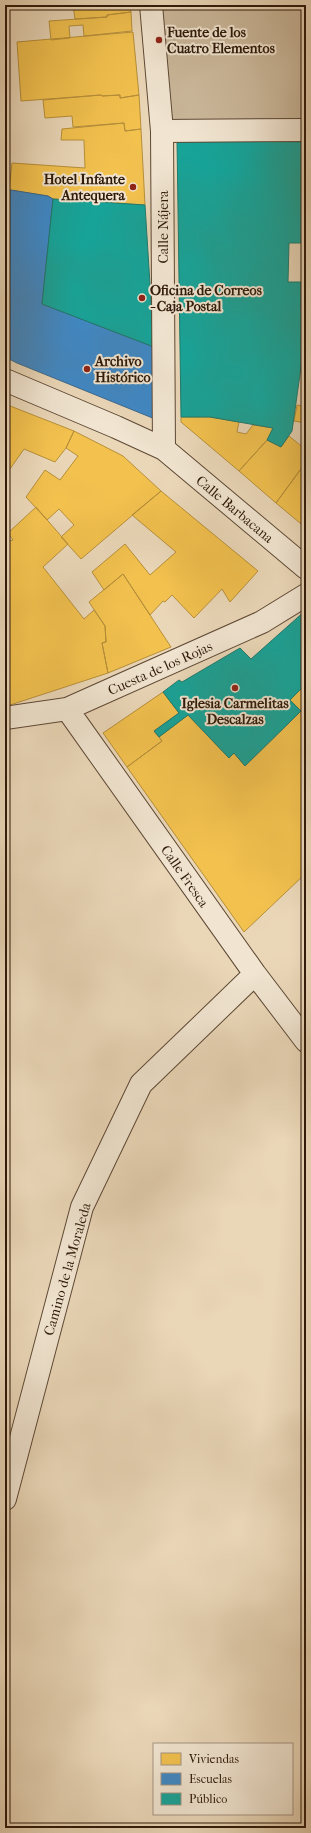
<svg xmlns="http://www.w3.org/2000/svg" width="311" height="1833" viewBox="0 0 311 1833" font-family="'IM FELL French Canon',serif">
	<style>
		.green { fill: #cab79a; stroke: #7c6852 }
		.homes { fill: #f2c14e; stroke: #b78f39 }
		.schools { fill: #3f88c5; stroke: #3a678d }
		.public { fill: #17a398; stroke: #1e7a6d }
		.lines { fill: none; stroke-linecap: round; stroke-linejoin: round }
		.pedestrian-casing { stroke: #5d4835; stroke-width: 24 }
		.minor-casing { stroke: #5d4835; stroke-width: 24 }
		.pedestrian { stroke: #f1e5d1; stroke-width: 22 }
		.minor { stroke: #f1e5d1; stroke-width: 22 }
		.poi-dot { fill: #8f2418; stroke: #f1e5d1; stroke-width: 1.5 }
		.labels { text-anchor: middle; stroke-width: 4; stroke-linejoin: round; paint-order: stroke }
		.poi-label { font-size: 14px; font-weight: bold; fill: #2e1909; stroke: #f1e5d1; text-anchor: start }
		.street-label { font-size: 14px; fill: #2e1909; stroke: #f1e5d1 }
	</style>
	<rect width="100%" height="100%" fill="#ead7b8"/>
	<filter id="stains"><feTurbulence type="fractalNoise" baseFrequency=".005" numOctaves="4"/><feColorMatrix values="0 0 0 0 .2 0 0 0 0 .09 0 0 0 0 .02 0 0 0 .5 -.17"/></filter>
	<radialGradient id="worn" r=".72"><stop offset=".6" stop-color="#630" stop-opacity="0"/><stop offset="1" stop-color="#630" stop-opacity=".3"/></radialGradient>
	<path class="green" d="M152 5H306V130L162 131Z"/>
	<path class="homes" d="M55 5H130L131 12 107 15V17L75 19 73 5 55 7Z
		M131 12 132 31 84 36 83 25 69 26 70 38 51 40 49 21 107 17V15Z
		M133 32 139 95 120 98V95L102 96 101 95 21 101 17 42Z
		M101 95 102 96 120 95V98L139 95 141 129 125 131 124 123 73 127 72 116 45 118 43 100Z
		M124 123 125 131 141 129 145 205 53 199 48 196 9 190 12 163 85 168 84 140H61L62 129Z
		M5 404 74 431 66 448 55 462 24 449 5 476Z
		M297 405 306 407V423L294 421Z
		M181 417H210L239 422 237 432 246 434 253 425 273 428 268 439 239 471 181 422Z
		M74 431 123 456 161 491 81 559 61 537 74 525 59 509 47 520 26 497 45 470 60 480 78 456 66 448Z
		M289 436 306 450V462L276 503 239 471 267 440 281 447Z
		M306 462V528L276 503Z
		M161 491 258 571 230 602 222 589 194 618 172 595 165 602 163 601 150 615 123 574 104 590 92 572 125 544 150 575 176 552 132 515Z
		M36 507 68 544 43 567 84 619 94 610 105 626 106 642 102 643 108 673 7 706 5 700V542L13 540 8 533Z
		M123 574 171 647 108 673 102 643 106 642 105 626 89 602Z
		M306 684V877L304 875 244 932 127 767 162 741 159 737 188 715 229 758 234 753 245 766 301 711 290 700Z
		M163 692 179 713 154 731 162 741 127 767 103 733Z"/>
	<path class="schools" d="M5 189 48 196 53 199 42 304 154 347 155 419 17 363 5 357Z"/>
	<path class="public" d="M177 140 306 142V243H289L288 282H301V309H306V347L304 346 292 431 281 447 267 440 273 428 210 417H181Z
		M53 199 145 205 154 347 42 304Z
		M306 610V684L290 700 301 711 245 766 234 753 229 758 188 715 159 737 154 731 179 713 163 692 179 680 182 682 240 648 251 659Z"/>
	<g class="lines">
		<g class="pedestrian-casing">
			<path id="pedestrian" d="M162 131 306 130"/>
		</g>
		<g class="minor-casing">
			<path id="minor" d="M151 5 162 131 164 449
				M5 380 116 427 164 449 306 568
				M67 709 255 974 306 1041
				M5 718 67 709 262 622 306 595
				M5 1499 82 1207 141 1084 255 974"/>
		</g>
		<use href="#pedestrian" class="pedestrian"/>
		<use href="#minor" class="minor"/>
	</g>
	<g class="poi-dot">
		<circle cx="159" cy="40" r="4"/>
		<circle cx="133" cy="187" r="4"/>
		<circle cx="142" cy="298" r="4"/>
		<circle cx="87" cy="369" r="4"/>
		<circle cx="235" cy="688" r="4"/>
	</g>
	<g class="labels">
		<g class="poi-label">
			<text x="167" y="37">Fuente de los<tspan x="167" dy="16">Cuatro Elementos</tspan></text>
			<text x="125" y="184" text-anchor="end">Hotel Infante<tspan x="125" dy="16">Antequera</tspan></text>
			<text x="150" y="295">Oficina de Correos<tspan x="150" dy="16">- Caja Postal</tspan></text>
			<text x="95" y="366">Archivo<tspan x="95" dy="16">Histórico</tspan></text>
			<text x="235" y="708" text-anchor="middle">Iglesia Carmelitas<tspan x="235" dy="16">Descalzas</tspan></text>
		</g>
		<g class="street-label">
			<text transform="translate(163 227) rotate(-90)" y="5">Calle Nájera</text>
			<text transform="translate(235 509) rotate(40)" y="5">Calle Barbacana</text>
			<text transform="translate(160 668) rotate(-24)" y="5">Cuesta de los Rojas</text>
			<text transform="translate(185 876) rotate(55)" y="5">Calle Fresca</text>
			<text transform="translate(67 1269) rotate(-74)" y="5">Camino de la Moraleda</text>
		</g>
	</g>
	<rect width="311" height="1833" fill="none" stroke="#ead7b8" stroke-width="20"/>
	<rect x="6" y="6" width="299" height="1821" fill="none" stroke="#2e1909" stroke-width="2"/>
	<rect x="10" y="10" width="291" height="1813" fill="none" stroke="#2e1909"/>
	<rect x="153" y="1743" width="140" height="72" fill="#f1e5d1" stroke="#a39381"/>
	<rect x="161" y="1753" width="20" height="12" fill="#f2c14e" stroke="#a39381"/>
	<text x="189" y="1763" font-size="12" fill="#2e1909">Viviendas</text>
	<rect x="161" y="1773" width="20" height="12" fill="#3f88c5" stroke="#a39381"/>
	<text x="189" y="1783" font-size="12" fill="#2e1909">Escuelas</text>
	<rect x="161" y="1793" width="20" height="12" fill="#17a398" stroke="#a39381"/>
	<text x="189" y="1803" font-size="12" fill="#2e1909">Público</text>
	<rect width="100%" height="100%" filter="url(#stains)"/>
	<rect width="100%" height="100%" fill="url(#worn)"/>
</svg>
